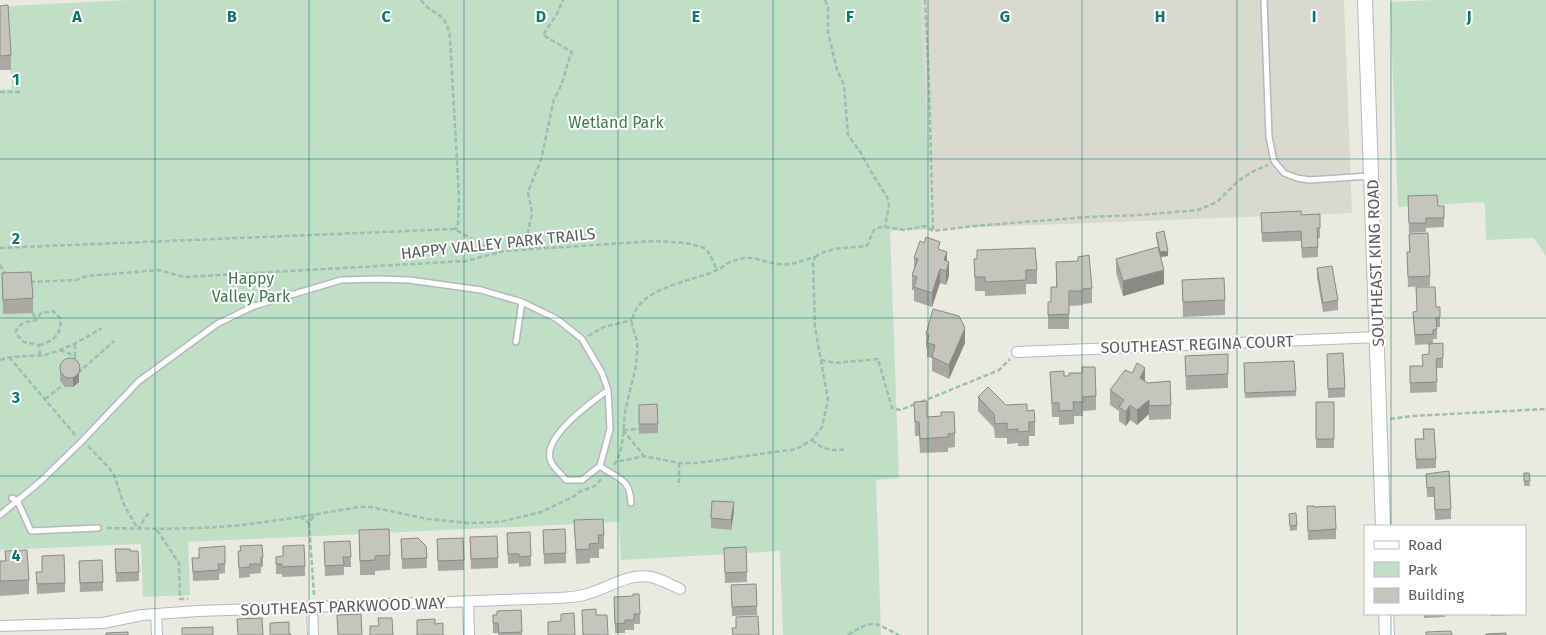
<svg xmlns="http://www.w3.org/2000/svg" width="1546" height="635" viewBox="0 0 1546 635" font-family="'Fira Sans',sans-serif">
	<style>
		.education { fill: #dad9cf }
		.green { fill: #c0dfc6 }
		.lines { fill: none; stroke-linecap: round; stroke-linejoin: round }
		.service-casing { stroke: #b6b7bb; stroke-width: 8 }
		.minor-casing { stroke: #b6b7bb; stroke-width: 12 }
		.secondary-casing { stroke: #b6b8bd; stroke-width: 16 }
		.path { stroke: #9abfac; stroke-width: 2.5; stroke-dasharray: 5 2.5; stroke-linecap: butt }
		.service { stroke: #fff; stroke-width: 5 }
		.minor { stroke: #fff; stroke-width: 10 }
		.secondary { stroke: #fff; stroke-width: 14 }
		.wall { fill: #a9a9a3 }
		.shaded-wall { fill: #8a8984 }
		.building { fill: #c5c4bd; stroke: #8a8984 }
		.grid { fill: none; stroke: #0f766e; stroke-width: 1; stroke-opacity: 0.55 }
		.labels { text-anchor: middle; stroke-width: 4; stroke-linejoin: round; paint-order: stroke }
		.park-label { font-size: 16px; fill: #3e7a4c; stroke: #fff }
		.street-label { font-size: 16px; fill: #595b5f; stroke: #fff }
		.grid-label { font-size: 16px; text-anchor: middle; font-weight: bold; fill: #0f766e; stroke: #fff; stroke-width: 4; stroke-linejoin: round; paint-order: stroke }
	</style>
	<rect width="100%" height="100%" fill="#eaeae0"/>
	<path class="education" d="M921 0H1344L1352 213 931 229Z"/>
	<path class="green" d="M130 0H921L931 229 890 231 899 478 876 480 881 635H783L780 551 621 560 619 522 188 542 190 595 143 597 141 544 0 550V90L12 89 8 6Z
		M1436 0H1546V256L1534 238 1486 240 1485 206 1483 202 1398 207 1390 2Z"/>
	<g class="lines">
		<g class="service-casing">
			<path id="service" d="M1264 0 1269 137 1274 161 1284 173 1297 178 1309 180 1370 176
				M516 342 522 302
				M600 466C617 479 630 477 631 503
				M12 498 17 500 31 531 98 528
				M0 515 41 481 82 441 139 381 217 324 254 306 341 280 378 279 409 280 481 290 522 302 557 319 582 339 602 373 608 390 610 429 600 466 582 480H566C562 475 554 468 551 462 540 438 592 402 608 390"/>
		</g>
		<g class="minor-casing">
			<path id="minor" d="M1017 352 1378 337
				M468 602 469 635
				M312 607 313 635
				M156 614 157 635
				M0 626 103 623 142 615 198 611 560 598C569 597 579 597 587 594 609 588 627 573 651 577 661 579 671 585 680 589"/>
		</g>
		<g class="secondary-casing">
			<path id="secondary" d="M1365 0 1383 526
				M1386 614 1387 635"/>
		</g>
		<path class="path" d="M421 0C434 18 446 9 450 38L459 197 458 224 457 228 454 229
			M825 0 828 7V32L837 70 844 85 848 135 861 153 870 170 887 197 889 206 885 227
			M925 0 929 83 933 231
			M0 92H20V90
			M0 248 454 229 497 253
			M529 249 528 232 532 213 528 192 541 160 554 99C564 85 565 67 572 52L543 35 557 14 563 0
			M815 257C828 247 850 248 866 246L868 244 873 231 877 228 885 227 905 230 925 226 933 231 974 226 1088 217 1140 215 1198 210 1217 202 1238 181 1252 172 1268 165
			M0 265 6 275
			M30 282 76 280 87 276 159 270 184 277 466 261 504 251 655 241 686 243 702 247 706 249 709 253 717 270
			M33 313 36 320
			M588 336 604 327 632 320
			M75 344V356
			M39 345C53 342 63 333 60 318L53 311 41 313 36 320C27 322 20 322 16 331L17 335 24 342 39 345 40 355
			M60 350 75 356V363
			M9 357 76 436
			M0 360C15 354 32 358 48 354 67 349 85 338 102 328
			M821 360 836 363 878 359 892 408 900 410 916 404
			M78 373 114 341
			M45 399 63 385
			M921 402 999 370 1010 359
			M1390 419 1412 416 1546 409
			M623 430 644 456
			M623 430 639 429
			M812 440C821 449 833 452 845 449
			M88 446 109 468 114 475 124 505 138 529 149 512
			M679 463V486
			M614 465C624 450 623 430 625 413 628 395 635 376 637 357 637 352 638 344 636 338 635 333 631 326 632 320 639 286 693 282 717 270 722 268 726 264 730 262 754 253 756 261 778 264 791 266 803 260 815 257L813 263 815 327 828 400 822 427 812 440 796 449 697 463H679L644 456 616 462
			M300 517 309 523
			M107 528C159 529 212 530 264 522 296 518 328 512 360 507H371L428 519 470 523 500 522 541 512 573 497 579 492 595 486 602 478
			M157 530 179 563 180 599H188
			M314 595 309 523 315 514
			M848 635C873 619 874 622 899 635"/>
		<use href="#service" class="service"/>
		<use href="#minor" class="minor"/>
		<use href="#secondary" class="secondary"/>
	</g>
	<path class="wall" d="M0 6 11 55V70H0Z
		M1408 196 1438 206H1444V227L1426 228V232L1409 233Z
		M1261 213 1301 215 1320 214V238H1318V257L1302 258 1301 241 1262 242Z
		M1156 233 1168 256 1161 257 1164 284 1123 296 1116 273V259L1160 255 1156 238Z
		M1409 234 1430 276V286L1408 287 1407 252H1409Z
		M940 250 947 262 949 276 946 285 940 283 932 307 914 301V290H912V275L914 270V258Z
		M1078 257 1092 288V303L1083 304V305L1069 306V329H1048V302H1051L1056 287V262L1078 261Z
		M974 259 1037 270V284H1026V294L985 296V291H975Z
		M1317 268 1338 300V310L1323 312 1317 278Z
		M2 273 33 298V313L3 314Z
		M1182 280 1225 300V315L1183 317Z
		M1416 287 1436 307 1440 317V327H1437V339H1433V344L1415 345 1413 312 1417 311Z
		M926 334 965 343 949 379 932 371V358L927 357V349L926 348Z
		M1443 343V368H1436L1437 392 1410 393V366H1422L1429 354Z
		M1228 354V388L1186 390 1185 356Z
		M1327 354 1345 388V397L1328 398Z
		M1294 361 1296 396 1245 398 1244 363Z
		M60 371 79 375V382L73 387H65L60 381Z
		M1050 372 1096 396V410L1083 411V416H1074V424L1059 425V417H1052Z
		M1145 381 1171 405V419L1149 420V414L1137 425 1130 420 1126 426 1119 421V411L1110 405V390Z
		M978 397 1027 411 1035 422V436H1029V446H1018V443L1007 444V438H995L994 428 978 411Z
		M914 402 927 417 955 433V447L948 448V452L920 453 919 436H915Z
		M1316 402H1334V448H1316Z
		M639 405 658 424V433L639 434Z
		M1423 429 1436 459V468L1416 469 1415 439H1423Z
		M1524 473H1529L1530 486H1524Z
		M1426 474 1451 509V519L1435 520 1434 497H1427Z
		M1307 506 1314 507 1336 529V539L1308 540Z
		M734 512 731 530 711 528V518Z
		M1289 514 1297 525V530L1290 531Z
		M574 520 604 535V549H599V558H590V563L576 564Z
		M359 530 390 555V570L375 571V575H360Z
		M543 530 566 553V563L544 564Z
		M507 533 531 556V566L519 567V563L508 564Z
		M470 537 498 558V568L471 569Z
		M401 539 426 546 427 568 402 569Z
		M437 539 464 560V570L438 571Z
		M350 541 351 567H344V575L325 576 324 542Z
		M225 546V573L219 574V580L193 581 192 558H199V548Z
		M283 546 305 566V576L282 577V574H276V557L283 556Z
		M724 548 747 572V582L725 583Z
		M115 549 130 551 139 572V581L116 582Z
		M5 551 29 580V594L0 596V561H5Z
		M238 551 263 557V567H261V573L250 574V577L239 578Z
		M79 561 103 582V591L80 592Z
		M36 572H42L65 583V592L37 594Z
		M731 585 757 606V615L732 616Z
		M614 597 640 614V624H634V630H625V633H615Z
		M521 610 522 635H498V633H493V615Z
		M1424 614H1445V617L1424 618Z
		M1491 614H1508V615L1491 616Z"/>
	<path class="shaded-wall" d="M1168 251V256L1160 257V252Z
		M947 252V266L944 260Z
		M949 262V276L946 285V271Z
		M940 269V283L932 307V293Z
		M1164 270V284L1123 296V281Z
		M965 328V343L949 379V365Z
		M79 365V382L73 387V378Z
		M1145 368V382L1140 378Z
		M1149 400V414L1137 425V410Z
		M1130 405V420L1126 426V412Z
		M734 502V512L731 530V520Z"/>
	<path class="building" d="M8 5 11 55 0 56V6Z
		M1437 195 1438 206H1444V218H1426V223H1409L1408 196Z
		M1301 211V215L1320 214V228H1317L1318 247 1302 248 1301 231 1262 233 1261 213Z
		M1164 231 1168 251 1160 252 1156 233Z
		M1428 233 1430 276 1408 277 1407 252H1410L1409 234Z
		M926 237 940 242 938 249 947 252 944 260 949 262 946 271 940 269 932 293 914 287 917 277 912 275 918 259 914 258 920 241 924 243Z
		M1158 247 1164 270 1123 281 1116 259Z
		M1035 248 1037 270H1026V280L985 282V277H975L974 259H977V250Z
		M1089 255 1092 288 1083 289V291H1069V314L1048 315V302H1051V287H1057L1056 262 1078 261V257Z
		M1332 266 1338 300 1323 303 1317 268Z
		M31 272 33 298 3 300 2 273Z
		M1224 278 1225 300 1183 302 1182 280Z
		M1416 287H1435L1436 307H1440V317L1436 318 1437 329 1433 330V334L1415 335 1413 312 1417 311Z
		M933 309 959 316 965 328 949 365 932 357 935 345 927 343 929 335 926 334Z
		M1443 343V358L1436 359 1437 382 1410 383V366H1423L1422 355 1429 354V344Z
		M1343 353 1345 388 1328 389 1327 354Z
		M1228 354V374L1186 376 1185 356Z
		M60 368a10 10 0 1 1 20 0a10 10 0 1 1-20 0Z
		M1294 361 1296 391 1245 393 1244 363Z
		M1137 363 1145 368 1140 378 1148 383 1170 381 1171 405 1149 406V400L1137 410 1130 405 1126 412 1119 407 1124 400 1110 390 1125 370 1132 373Z
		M1082 367H1095L1096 396 1083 397V402H1073L1074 410 1059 411V403H1052L1050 372 1064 371V376H1069V373H1082Z
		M988 387 1006 405 1027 404V411L1034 410 1035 422H1029V431L1018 432V429L1007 430V423L995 424 994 414 978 397Z
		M927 401V417L941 416V412H954L955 433 948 434V437L920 439 919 422H915L914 402Z
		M1316 402H1334V439H1316Z
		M657 404 658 424H639V405Z
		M1423 429H1434L1436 459H1416L1415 439H1424Z
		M1449 471 1451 509 1435 510 1434 487 1427 488 1426 474Z
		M1524 473H1529L1530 481H1524Z
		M712 501 734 502 731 520 711 518Z
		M1307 506H1314V507L1335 506 1336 529 1308 531Z
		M1296 513 1297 525 1290 526 1289 514Z
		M603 519 604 535H598L599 543 589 544 590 549 576 550 574 520Z
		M389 529 390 555 375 556V560L360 561 359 530Z
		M565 529 566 553 544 554 543 530Z
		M530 532 531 556 519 557V554H508L507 533Z
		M497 536 498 558 471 559 470 537Z
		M418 538 426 546 427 558 402 559 401 539Z
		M463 538 464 560 438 561 437 539Z
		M350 541 351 557H343L344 565 325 566 324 542Z
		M262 545 263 557H261V564H250V567L239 568 238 551H241L240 546Z
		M304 545 305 566 282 567V564H276V557L283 556V546Z
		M225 546V564H218L219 570 193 572 192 558H199V548Z
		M746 547 747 572 725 573 724 548Z
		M115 549H130V551H138L139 572 116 573Z
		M27 550 29 580 0 581V561H6L5 551Z
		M64 555 65 583 37 584 36 572H42V556Z
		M102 560 103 582 80 583 79 561Z
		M756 584 757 606 732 607 731 585Z
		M633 594H639L640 614H634V620H625V623L615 624 614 597 633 596Z
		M596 609V615H607L608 635H583L582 610Z
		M521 610 522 632 499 633 498 623H493V615H497V611Z
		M574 613 575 635H548V622L561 621V614Z
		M361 614 362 635H338L337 615Z
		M758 616 759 635H733L732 628H736V617Z
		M262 618 263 635H238L237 619Z
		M378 618H392L393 635H370V626H379Z
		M435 619V624L443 623V635H417V620Z
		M289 622V634H291V635H270V623Z
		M213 627V635H182V628Z
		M1451 631 1452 635H1426V632Z
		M128 632V635H106V633Z
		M1506 633V635H1486V634Z"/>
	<path class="grid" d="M155 0V635M309 0V635M464 0V635M618 0V635M773 0V635M928 0V635M1082 0V635M1237 0V635M1391 0V526M0 159H1546M0 318H1546M0 476H1546M1391 614V635"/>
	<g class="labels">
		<g class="park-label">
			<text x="616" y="128">Wetland Park</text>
			<text x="251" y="284">Happy<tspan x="251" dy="18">Valley Park</tspan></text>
		</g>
		<g class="street-label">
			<text transform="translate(498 243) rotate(-6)" y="6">HAPPY VALLEY PARK TRAILS</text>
			<text transform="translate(1375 263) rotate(-92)" y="6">SOUTHEAST KING ROAD</text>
			<text transform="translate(1197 344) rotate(-2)" y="6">SOUTHEAST REGINA COURT</text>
			<text transform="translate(343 606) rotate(-2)" y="6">SOUTHEAST PARKWOOD WAY</text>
		</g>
	</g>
	<g class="grid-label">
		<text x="77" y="22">A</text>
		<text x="232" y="22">B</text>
		<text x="386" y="22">C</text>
		<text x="541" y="22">D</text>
		<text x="696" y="22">E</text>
		<text x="850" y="22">F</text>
		<text x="1005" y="22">G</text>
		<text x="1160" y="22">H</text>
		<text x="1314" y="22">I</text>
		<text x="1469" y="22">J</text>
		<text x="16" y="85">1</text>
		<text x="16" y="244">2</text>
		<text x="16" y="403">3</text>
		<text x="16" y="561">4</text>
	</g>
	<rect x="1364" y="525" width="162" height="90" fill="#ffffff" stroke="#bdbdbf"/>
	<rect x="1374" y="541" width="25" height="8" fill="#ffffff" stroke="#bdbdbf"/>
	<text x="1408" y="550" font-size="15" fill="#595b5f">Road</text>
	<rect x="1374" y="562" width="25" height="15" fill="#c0dfc6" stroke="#bdbdbf"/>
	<text x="1408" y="575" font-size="15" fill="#595b5f">Park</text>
	<rect x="1374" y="588" width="25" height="15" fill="#c5c4bd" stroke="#bdbdbf"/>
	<text x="1408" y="600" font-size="15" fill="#595b5f">Building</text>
</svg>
